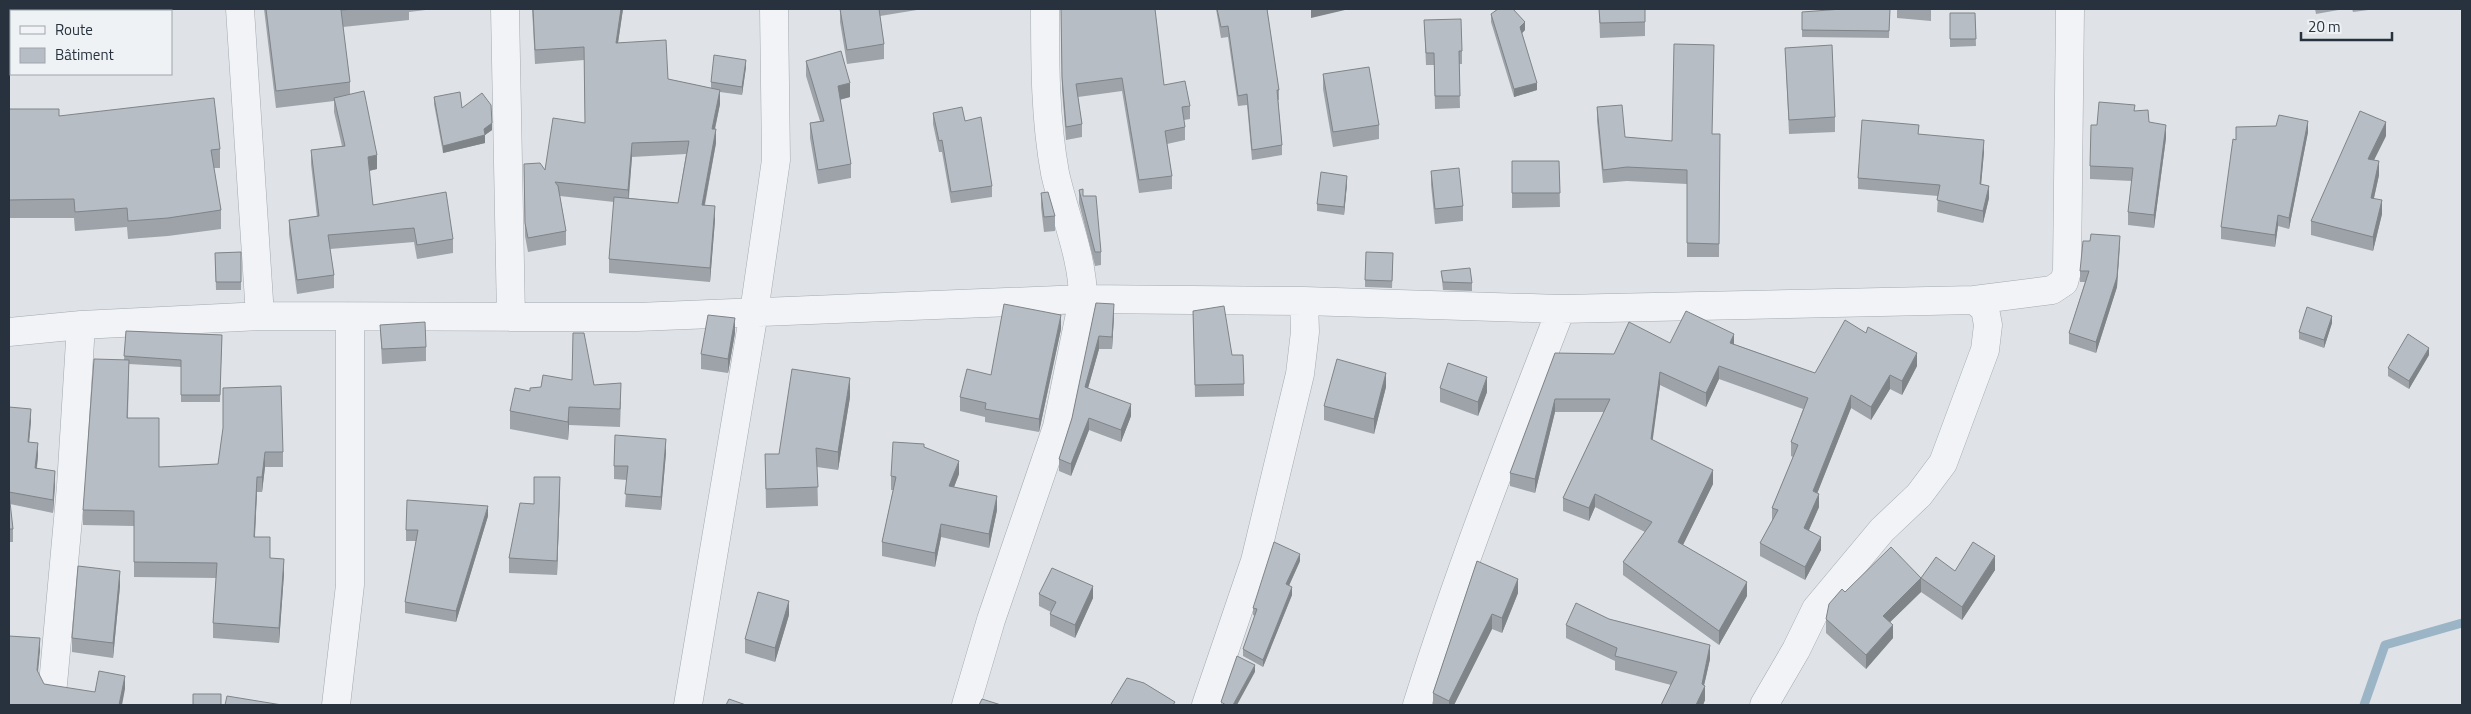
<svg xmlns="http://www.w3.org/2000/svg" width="2471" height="714" viewBox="0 0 2471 714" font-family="'Titillium Web',sans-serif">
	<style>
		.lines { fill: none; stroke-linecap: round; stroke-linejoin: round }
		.stream { stroke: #9bb5c6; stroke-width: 9 }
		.minor-casing { stroke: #a4aab1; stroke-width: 29 }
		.minor { stroke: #f1f3f6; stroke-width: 28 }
		.wall { fill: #9da3a9; fill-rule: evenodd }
		.shaded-wall { fill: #7f8489 }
		.building { fill: #b6bdc4; stroke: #7f8489 }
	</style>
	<rect width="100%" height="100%" fill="#dfe3e7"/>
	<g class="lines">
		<path class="stream" d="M2364 705 2385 645 2462 623"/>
		<g class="minor-casing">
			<path id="minor" d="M240 9 260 316
				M505 9 511 317
				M9 332 81 325 260 316 637 317 1083 299 1304 301 1561 309 1974 300 2052 290 2064 282 2067 271 2070 9
				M53 684 71 486 81 325
				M336 705 350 585V317
				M688 705 754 312 776 160 774 9
				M966 705 991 620 1057 427 1083 299C1083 257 1064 214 1055 173 1045 119 1045 63 1045 9
				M1206 705 1255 561 1300 374 1305 332 1304 301
				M1417 705C1459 571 1510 440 1561 309
				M1764 705 1796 650 1816 609 1882 530 1919 495 1943 463 1985 350 1988 325 1985 309 1974 300"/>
		</g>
		<use href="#minor" class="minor"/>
	</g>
	<path class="wall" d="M264 9H434L409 12V20L343 27 350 82V94L377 169 369 171 373 205 453 239V253L417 259 414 242 330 249 334 275V288L297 294 289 234V220L317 217 311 164V150L342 146 334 112V101L276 108Z
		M532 9H623L618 43 668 79 711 88V82L746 67 742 95 720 92V104L715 129 716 143 705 205 715 220 710 282 609 273V259L614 202 560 196 566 231V245L528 252 525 236 524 164 545 170 585 123 584 60 535 64ZM686 154 678 203 629 198 632 157Z
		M840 9H923L880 16 884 44V59L847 64 840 22Z
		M1061 9 1164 85 1190 106V119L1184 120 1185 127V140L1167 144 1172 176V189L1139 193 1122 91 1078 97 1082 124V137L1066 140 1062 90Z
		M1216 9H1267L1279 90V100H1278L1282 145V155L1252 160 1247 105 1238 106 1228 37 1221 38Z
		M1599 9H1645V36L1600 38Z
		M1890 9 1889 38 1802 37V12Z
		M1897 9H1931V21L1897 18Z
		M2315 9H2344L2316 14Z
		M2352 9H2376L2353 12Z
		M1950 13H1975L1976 46 1950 47Z
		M1491 14 1525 30 1522 33 1537 90 1514 97 1491 22Z
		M1424 20 1462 51V64H1459L1460 108 1435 109 1434 65H1426Z
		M1785 48 1835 117V132L1789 134Z
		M806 61 850 97 840 100 851 164V178L818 184 810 138V123L820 121 806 76Z
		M1323 74 1379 125V139L1333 147 1323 89Z
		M434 97 462 108 492 130 485 135V143L443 153 434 104Z
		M1597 107 1625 137 1672 141 1712 134H1720L1719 257H1687V184L1627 181 1603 183 1597 121Z
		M9 109 59 116 220 149V168H214L221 210V229L168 236 128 239 127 227 75 231 74 218H9Z
		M2135 111 2149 122 2166 138 2154 228 2128 225V212L2132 181 2090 179V166L2097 125Z
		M933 113 965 121 992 186V197L951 203 942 152H939L933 124Z
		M2308 132 2289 229 2278 226 2275 247 2221 239V227L2236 140Z
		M1919 134 1984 152 1981 185 1989 198 1983 223 1937 212 1938 196 1858 189V178Z
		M2386 136 2374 160 2379 175 2374 198 2382 214 2373 251 2311 235V221Z
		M1512 161H1559L1560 207 1512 208Z
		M1431 171 1463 206V221L1435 224 1431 185Z
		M1347 184 1344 215 1317 211V204Z
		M1079 190 1083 196 1101 252V265L1095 266 1079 203Z
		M1041 193 1055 216V231L1044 232 1041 207Z
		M2120 247 2117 287 2096 353 2069 344V333L2085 282H2080V271Z
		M241 252V290H216L215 253Z
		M1393 261 1392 288 1365 287V280Z
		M1441 271 1472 283V291L1443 290Z
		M1096 303 1114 316 1112 349H1099L1088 388 1131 416 1121 442 1089 430 1071 476 1059 471V459L1072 418Z
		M1193 311 1232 355 1244 384V396L1195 397Z
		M2332 323 2324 348 2299 339V332Z
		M380 325 426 347V361L382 364Z
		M1061 329 1039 432 985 422V417L960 411V397L991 375Z
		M126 331 222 335 220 402H181V367L129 364 128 418 159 467 218 464 223 429 283 452V467H265L262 492H257L255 537 270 558 284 574 279 643 213 638V623L216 578 134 577V526L83 525V510L124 360Z
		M735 333 728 373 701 369V354Z
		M1670 343 1734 344 1815 373 1917 366 1902 395 1890 389 1871 420 1851 408 1817 493 1819 507 1809 530 1821 550 1805 580 1760 556V543L1772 521V508L1793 457 1791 456V442L1803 409 1719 379 1706 407 1660 385 1652 440 1713 484 1683 545 1747 596 1719 645 1623 575V562L1645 532 1595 507 1589 521 1563 511V498L1604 412H1555L1535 493 1510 486V473L1555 353 1614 354Z
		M2429 355 2409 389 2388 376V368Z
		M594 385 621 401 620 427 569 425 568 440 510 429V411L530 391Z
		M1386 387 1374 434 1324 420V406Z
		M1440 388 1487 392 1478 416 1440 402Z
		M850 397 838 470 817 467 818 506 766 508 765 454H779Z
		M9 407 31 421 29 442 38 456 37 468 55 484 53 513 10 504 13 529V542H9Z
		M924 447 959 474 954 487 997 510 989 548 941 537 935 567 882 556V542L893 490H891V476Z
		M666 453 661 510 625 507 627 480 614 479V466Z
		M560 491 557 575 509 573V558L534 504Z
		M488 516 456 622 405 613V602L416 541H406V530Z
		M1300 561 1289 586 1292 595 1263 667 1243 656V649L1255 616 1253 615V608Z
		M1477 561 1518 593 1502 633 1492 629 1454 705H1433V693Z
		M1995 570 1962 620 1921 592 1890 622 1893 638 1866 669 1826 633V619L1845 592 1955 571Z
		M120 586 113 658 72 652V638Z
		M1039 594 1093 598 1075 638 1050 626V614L1051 612 1039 606Z
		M789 615 775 662 745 653V639Z
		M1609 619 1710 659 1704 685 1705 700 1703 705H1661L1671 685 1615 670V661L1566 638V625Z"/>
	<path class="shaded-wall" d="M621 9H623L616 56V43Z
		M1311 9H1345V10L1311 18Z
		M1525 22V30L1520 35V27Z
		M746 60V67L742 95V87Z
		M850 83V97L838 100V86Z
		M1537 83V90L1514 97V89Z
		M720 90V104L712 142V129Z
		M2308 121V132L2289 229V218Z
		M2386 122V136L2368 172V159Z
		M492 123V130L485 135V143L443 153V146L484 129Z
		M2166 125V138L2154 228V215Z
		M716 129V143L702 218V205Z
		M1984 140V152L1980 196V184Z
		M632 143V157L628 203V190Z
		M377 155V169L368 171V157Z
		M2379 161V175L2371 211V198Z
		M1347 176V184L1344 215V207Z
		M1989 186V198L1983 223V211Z
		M2382 200V214L2373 251V237Z
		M715 206V220L710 282V268Z
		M2278 215V226L2275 247V235Z
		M2120 236 2117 287 2096 353V342Z
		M1114 304V316L1112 349V337Z
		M1061 315V329L1039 432V419Z
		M2332 316V323L2324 348V340Z
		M735 318V333L728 373V359Z
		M1734 334V348L1730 343Z
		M1099 336V349L1085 399V387Z
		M2429 348V355L2409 389V381Z
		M1917 353V366L1902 395V381Z
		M1719 366V379L1706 407V393Z
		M1660 372V385L1651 453V439Z
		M1386 373V387L1374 434V419Z
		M1890 375V389L1871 420V407Z
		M1487 377V392L1478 416V402Z
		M850 378V397L838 470V452Z
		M1851 395V408L1813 504V491Z
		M1555 399V412L1535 493V479Z
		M1131 404V416L1121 442V430Z
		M569 407V425L568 440V422Z
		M31 409V421L28 454V442Z
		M1089 418V430L1071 476V464Z
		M666 439V453L661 510V497Z
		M38 443V456L35 480V468Z
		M265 452V467L262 492V477Z
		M959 461V474L949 500V486Z
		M1713 470V484L1678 555V542Z
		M55 471V484L53 513V500Z
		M257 477V492L254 552V537Z
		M560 477V491L557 575V561Z
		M1595 494V507L1589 521V508Z
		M1819 494V507L1804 541V528Z
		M997 496V510L989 548V534Z
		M488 506V516L456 622V611Z
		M941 524V537L935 567V553Z
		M1821 537V550L1805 580V567Z
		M1300 554V561L1286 592V584Z
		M1995 556V570L1962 620V607Z
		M284 559V574L279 643V628Z
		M120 571V586L113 658V643Z
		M1921 578V592L1883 629V616Z
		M1518 579V593L1502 633V618Z
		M1747 582V596L1719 645V631Z
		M1093 586V598L1075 638V625Z
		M1292 587V595L1263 667V660Z
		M789 601V615L775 662V648Z
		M1492 614V629L1454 705H1449V701Z
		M1893 625V638L1866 669V655Z
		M40 638V651L37 683V670Z
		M1710 645V659L1703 690 1705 686V700L1703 705H1696L1702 684Z
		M1255 665V672L1237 705H1233Z
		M125 676V689L122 705H119Z"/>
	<path class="building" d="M93 9H125V11H93Z
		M266 9H357L341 10 350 82 276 91Z
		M533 9H621L616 43 666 40 668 79 720 90 712 129H716L702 205 715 206 710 268 609 259 614 197 678 203 689 141 632 143 628 190 555 182 558 186 566 231 528 238 525 223 524 164 540 163 545 170 553 118 585 123 584 47 535 50Z
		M840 9H879L884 44 847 50Z
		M1061 9H1155L1164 85 1185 81 1190 106 1182 107 1185 127 1165 131 1172 176 1139 180 1122 78 1076 84 1082 124 1066 127 1062 77Z
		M1217 9H1267L1279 90H1277L1282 145 1252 150 1247 94 1238 96 1228 26 1221 27Z
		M1498 9H1513L1525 22 1520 27 1537 83 1514 89 1491 14Z
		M1599 9H1645V22L1600 23Z
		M1842 9H1890L1889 31 1802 30V12Z
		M1950 13H1975L1976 39H1950Z
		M1461 19 1462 51H1459L1460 96H1435L1434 53H1426L1424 20Z
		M1674 44 1714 45 1712 134H1720L1719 244 1687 243V170L1627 167 1603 170 1597 107 1622 105 1625 137 1672 141Z
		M1832 45 1835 117 1789 120 1785 48Z
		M841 51 850 83 838 86 851 164 818 170 810 123 824 121 806 61Z
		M714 55 746 60 742 87 711 82Z
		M1369 67 1379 125 1333 132 1323 74Z
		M364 91 377 155 368 157 373 205 446 192 453 239 417 245 414 228 328 235 334 275 297 280 289 220 319 216 311 150 345 146 334 98Z
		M460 92 462 108 482 93 491 105 492 123 484 129 485 135 443 146 434 97Z
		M214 98 220 149 211 150 221 210 168 218 128 221 127 208 75 212 74 199 9 200V109H59V116Z
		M2099 102 2135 105 2134 111 2148 110 2149 122 2166 125 2154 215 2128 212 2133 168 2090 166 2091 125H2097Z
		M962 107 965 121 981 117 992 186 951 192 942 140 939 141 933 113Z
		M2360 111 2386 122 2368 159 2379 161 2371 198 2382 200 2373 237 2311 221Z
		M2279 115 2308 121 2289 218 2278 215 2275 235 2221 227 2233 139 2236 140V127L2276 126Z
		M1862 120 1919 125 1918 134 1984 140 1980 184 1989 186 1983 211 1937 200 1940 185 1858 178Z
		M1512 161H1559L1560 193H1512Z
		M1459 168 1463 206 1435 209 1431 171Z
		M1321 172 1347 176 1344 207 1317 204Z
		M1083 189V196H1096L1101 252H1095L1079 190Z
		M1048 192 1055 216 1044 217 1041 193Z
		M2091 234 2120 236 2117 277 2096 342 2069 333 2089 271H2080L2083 241H2090Z
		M241 252V282H216L215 253Z
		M1366 252 1393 253 1392 281 1365 280Z
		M1470 268 1472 283 1443 282 1441 271Z
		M1096 303 1114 304 1112 337 1099 336 1085 387 1131 404 1121 430 1089 418 1071 464 1059 459 1072 418Z
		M1004 304 1061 315 1039 419 985 409 986 403 960 397 967 369 991 375Z
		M1224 306 1232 355H1243L1244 384 1195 385 1193 311Z
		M2307 307 2332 316 2324 340 2299 332Z
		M1686 311 1734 334 1730 343 1815 373 1845 320 1866 333 1868 327 1917 353 1902 381 1890 375 1871 407 1851 395 1813 491 1819 494 1804 528 1821 537 1805 567 1760 543 1778 510 1772 508 1798 445 1791 442 1808 398 1719 366 1706 393 1660 372 1651 439 1713 470 1678 542 1747 582 1719 631 1623 562 1652 522 1595 494 1589 508 1563 498 1610 399H1555L1535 479 1510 473 1555 353 1614 354 1629 322 1670 343Z
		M708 315 735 318 728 359 701 354Z
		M425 322 426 347 382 349 380 325Z
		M126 331 222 335 220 395H181V360L124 356Z
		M573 333H584L594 385 621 383 620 409 569 407 568 422 510 411 515 388 530 391V388L541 387 543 375 572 380Z
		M2408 334 2429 348 2409 381 2388 368Z
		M94 359 129 360 127 418H159V467L218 464 223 428V388L281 386 283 452H265L262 477H257L254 537H270V558L284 559 279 628 213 623 217 563 134 562V511L83 510Z
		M1337 359 1386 373 1374 419 1324 406Z
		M1448 363 1487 377 1478 402 1440 388Z
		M792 369 850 378 838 452 816 448 818 487 766 489 765 454H779Z
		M9 407 31 409 28 442 38 443 35 468 55 471 53 500 9 492Z
		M615 435 666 439 661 497 625 494 628 466H614Z
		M893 442 924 444V447L959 461 949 486 997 496 989 534 941 524 935 553 882 542 896 477 891 476Z
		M534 477H560L557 561 509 558 520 503 534 504Z
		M9 493 13 529H9Z
		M407 500 488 506 456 611 405 602 418 530H406Z
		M1274 542 1300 554 1286 584 1292 587 1263 660 1243 649 1257 609 1253 608Z
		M1973 542 1995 556 1962 607 1921 578 1883 616 1893 625 1866 655 1826 619 1829 604 1842 589 1845 592 1891 547 1921 578 1936 557 1955 571Z
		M1477 561 1518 579 1502 618 1492 614 1449 701 1433 693Z
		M78 566 120 571 113 643 72 638Z
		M1052 568 1093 586 1075 625 1050 614 1056 602 1039 594Z
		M758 592 789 601 775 648 745 639Z
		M1576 603 1609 619 1710 645 1702 684 1705 686 1696 705H1661L1677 672 1615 656 1617 648 1566 625Z
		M9 636 40 638 37 670 44 684 95 692 99 671 125 676 119 705H9Z
		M1237 656 1255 665 1233 705H1226L1221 702Z
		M1127 678 1144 683 1175 702 1173 705H1113L1111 704Z
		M193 694H221V705H193Z
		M227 696 282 705H225Z
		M729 699 746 705H726Z
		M982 699 1001 705H979Z"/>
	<rect width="2471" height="714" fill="none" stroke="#28323e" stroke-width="20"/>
	<rect x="10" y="10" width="162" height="65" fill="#eef2f5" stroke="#9fa5ac"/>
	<rect x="20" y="26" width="25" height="8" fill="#f1f3f6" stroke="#9fa5ac"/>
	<text x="55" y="35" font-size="15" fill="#28323e">Route</text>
	<rect x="20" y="48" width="25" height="15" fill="#b6bdc4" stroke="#9fa5ac"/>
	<text x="55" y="60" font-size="15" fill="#28323e">Bâtiment</text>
	<path d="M2301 32v8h91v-8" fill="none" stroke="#28323e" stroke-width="2.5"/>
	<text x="2308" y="32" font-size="15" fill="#28323e" stroke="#eef2f5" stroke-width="4" paint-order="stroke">20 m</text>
</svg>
